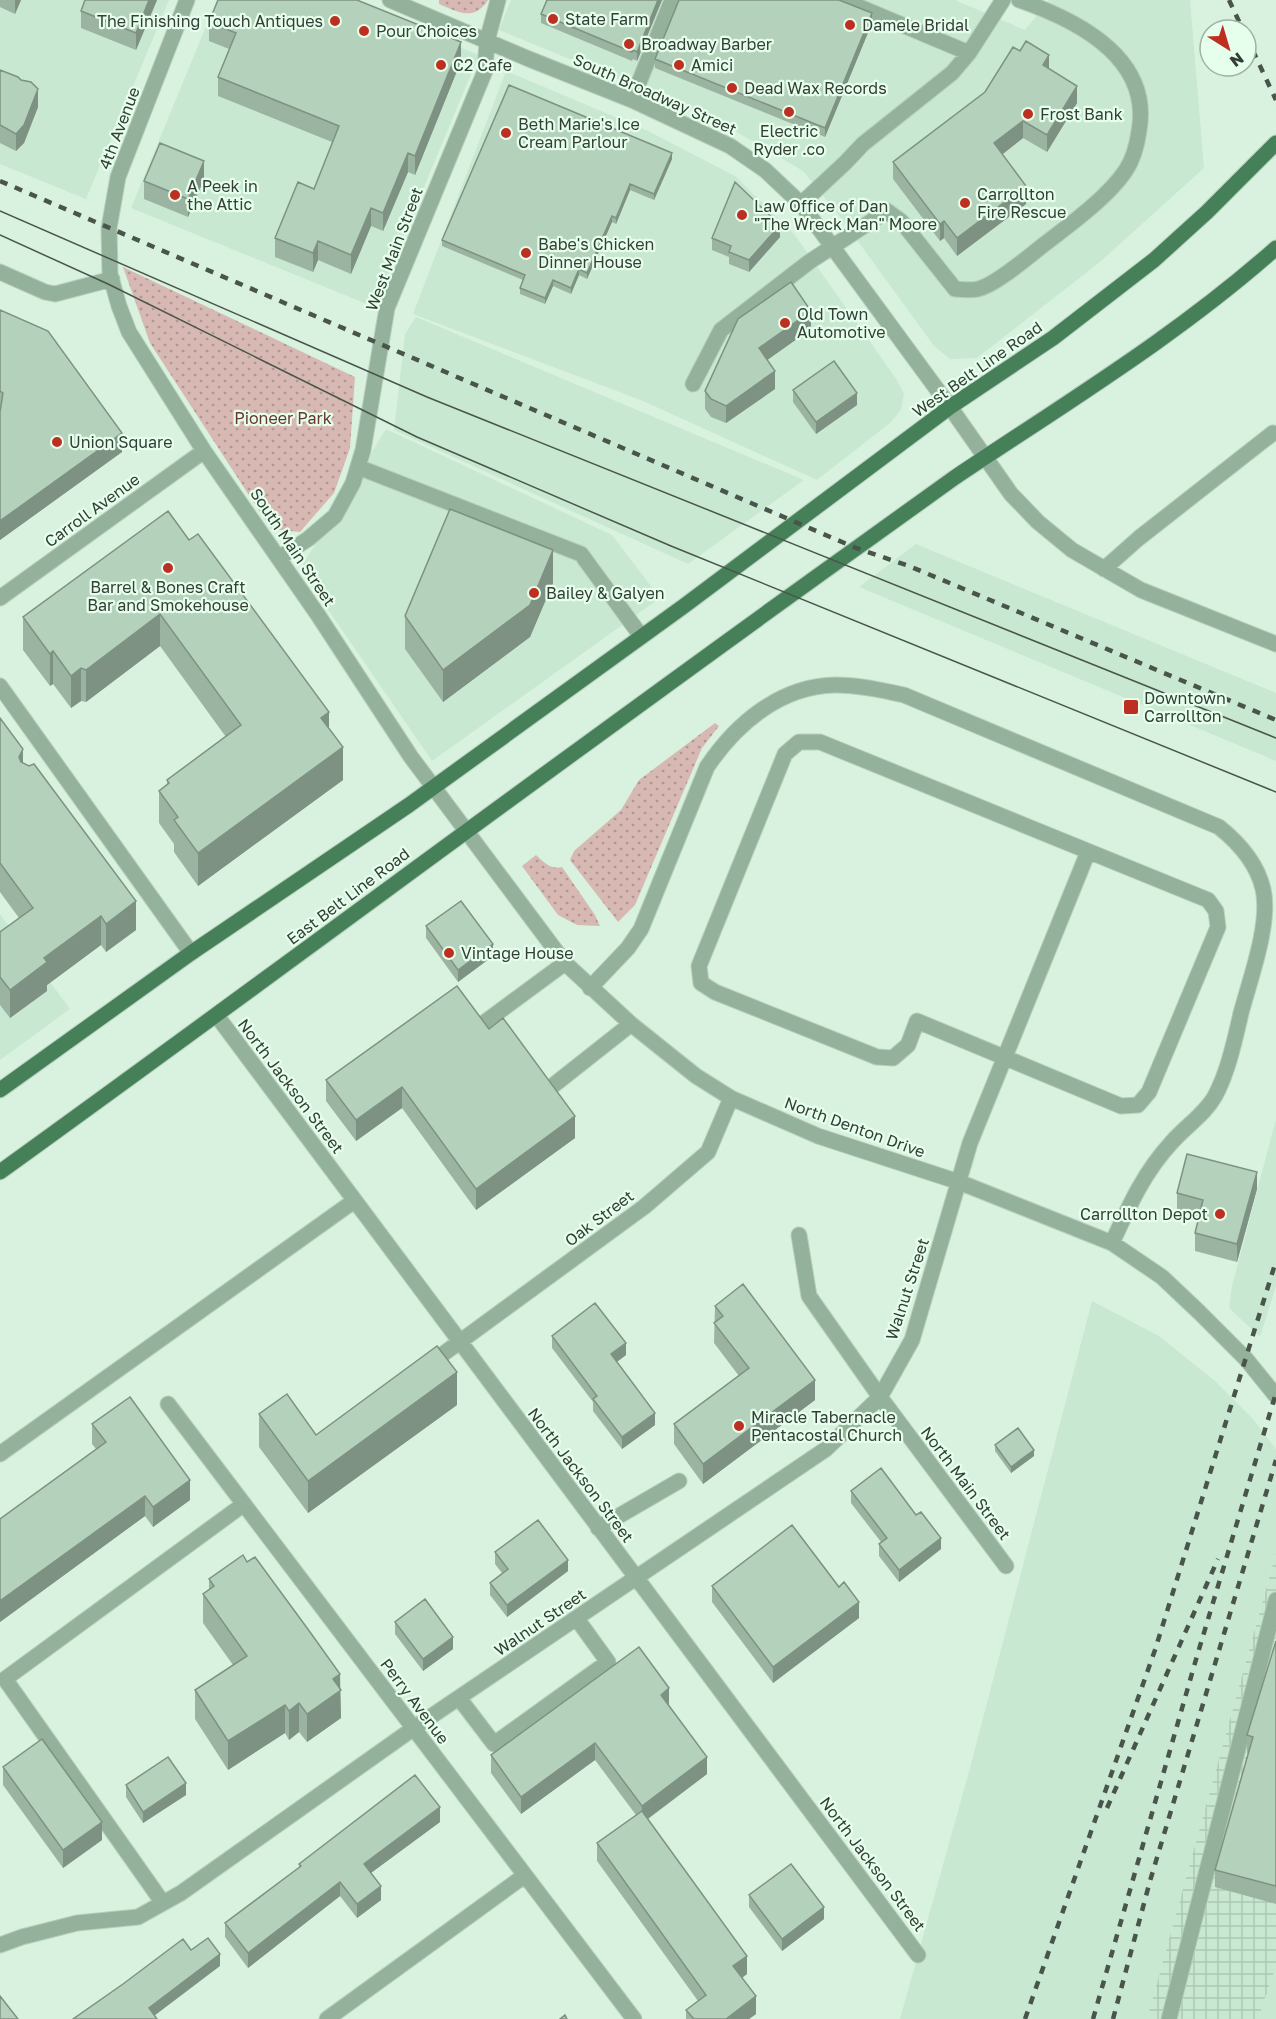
<svg xmlns="http://www.w3.org/2000/svg" width="1276" height="2019" viewBox="0 0 1276 2019" font-family="'Golos Text',sans-serif">
	<style>
		.built { fill: #c8e8d1 }
		.industrial { fill: url(#industrial-grid) }
		.grass { fill: url(#grass-dots) }
		.lines { fill: none; stroke-linecap: round; stroke-linejoin: round }
		.minor-casing { stroke: #b8cebd; stroke-width: 17 }
		.major-casing { stroke: #b8cebd; stroke-width: 17 }
		.minor { stroke: #93b19b; stroke-width: 15 }
		.major { stroke: #458059; stroke-width: 15 }
		.tram { stroke: #49554c; stroke-width: 1.5 }
		.rail { stroke: #49554c; stroke-width: 4.5; stroke-dasharray: 8 8; stroke-linecap: butt }
		.wall { fill: #9bb4a1 }
		.shaded-wall { fill: #7e9283 }
		.building { fill: #b4d1bb; stroke: #7e9283; stroke-width: 1.5 }
		.poi-dot { fill: #bc2f21; stroke: #e6ffec; stroke-width: 2 }
		.labels { text-anchor: middle; stroke-width: 4.5; stroke-linejoin: round; paint-order: stroke }
		.poi-label { font-size: 16px; fill: #343e37; stroke: #e6ffec; text-anchor: start }
		.street-label { font-size: 16px; fill: #343e37; stroke: #e6ffec }
		.park-label { font-size: 16px; fill: #68362e; stroke: #e6ffec }
	</style>
	<defs>
		<pattern id="industrial-grid" width="8" height="8" patternUnits="userSpaceOnUse" patternTransform="scale(1.5)"><rect width="8" height="8" fill="#c8e8d1"/><path d="M0 4h8M4 0v8" fill="none" stroke="#acc8b4"/></pattern>
		<pattern id="grass-dots" width="8" height="8" patternUnits="userSpaceOnUse" patternTransform="scale(1.5)"><rect width="8" height="8" fill="#d7b8b2"/><path d="M2 2h.1M6 6h.1" fill="none" stroke="#af9792" stroke-width="1.8" stroke-linecap="round"/></pattern>
	</defs>
	<rect width="100%" height="100%" fill="#d9f2df"/>
	<path class="built" d="M0 0H169L86 199 0 164Z
		M217 0H345L479 55 374 307 131 208Z
		M511 0H955L1025 30 1049 0H1190L1204 168 1100 262 977 358 950 359 934 346 838 214 803 171 713 118 499 30Z
		M506 71 646 130 735 176 794 234 897 380 904 394 901 410 890 423 817 480 643 401 413 314Z
		M416 317 804 480 688 564 394 430 405 334Z
		M386 429 612 535 660 598 432 761 300 569Z
		M916 544 1276 693V761L859 587Z
		M0 914 70 1009 0 1060Z
		M1276 1119V1286L1260 1337 1229 1308 1232 1286Z
		M1092 1301 1159 1336 1215 1381 1253 1419 1276 1449V1553L1147 2019H900L970 1768Z
		M1276 1966V2019H1258Z"/>
	<path class="industrial" d="M1276 1553V1966L1258 2019H1147Z"/>
	<path class="grass" d="M439 0H488C474 22 458 12 439 4Z
		M123 267 355 377 350 448 334 493 300 532 271 529 150 343Z
		M715 723 719 726 702 748 635 905 618 922 570 860 574 851 621 810 639 780Z
		M536 855C544 862 550 870 562 867L595 915 600 926 577 925 558 915 522 866Z"/>
	<g class="lines">
		<g class="minor-casing">
			<path id="minor" d="M187 0 118 177 109 228 110 274 119 306 129 332 204 451 318 615 411 757 565 963 631 1024 696 1076 731 1098 818 1136 959 1182 1112 1243 1162 1277 1199 1312 1246 1359 1276 1396
				M390 0 529 59 632 100 730 146 765 170 801 204 950 407 1011 494 1038 522 1072 550 1141 590 1276 644
				M843 0 969 53
				M632 100 672 0
				M801 204 845 163 863 144 952 73 969 53 1003 0
				M0 272 45 292 55 294 112 279
				M693 384 721 330 809 262 887 211 901 221 955 289C962 289 971 291 978 289 996 285 1030 255 1046 243 1071 224 1109 196 1126 170 1134 158 1137 145 1139 131 1152 58 1077 20 1019 0
				M358 467 581 554 641 636
				M279 558 308 539 335 516 353 483 363 450 387 308 485 71 487 41 498 0
				M1104 569 1139 538 1273 433
				M0 598 204 451
				M0 686 191 953
				M799 742H820L1208 900 1216 911 1218 927 1149 1092 1138 1105 1121 1106 917 1021 908 1045 893 1058 877 1057 715 992 701 983 699 966 785 754Z
				M590 988 628 948 641 929 707 767C736 724 780 686 835 685 858 685 881 690 904 695L1219 827C1239 843 1257 863 1263 889 1271 923 1250 979 1241 1013 1235 1039 1228 1072 1215 1096 1205 1114 1186 1126 1172 1142 1144 1172 1129 1206 1112 1243
				M217 1016 918 1955
				M485 1022 565 963
				M555 1084 631 1024
				M799 1235 809 1296 880 1397 1006 1566
				M428 1365 644 1207 708 1152 731 1098
				M168 1404 634 2019
				M0 1454 354 1201
				M598 1528 679 1481
				M459 1698 494 1744 608 1662 577 1619
				M163 1903 5 1679 244 1504
				M0 1945 22 1937 77 1923 138 1917 181 1893 414 1728 826 1449 880 1397 912 1340 970 1143 1088 852
				M327 2019 524 1876
				M1169 2019 1276 1600"/>
		</g>
		<g class="major-casing">
			<path id="major" d="M0 1090 191 953 409 805 684 606 950 407 1053 338 1154 260 1207 212 1276 143
				M0 1172C287 965 570 753 858 547 890 524 922 501 954 478 1064 404 1177 336 1276 248"/>
		</g>
		<use href="#minor" class="minor"/>
		<use href="#major" class="major"/>
		<path class="tram" d="M0 211 427 397 1276 738
			M0 235 108 284 417 437 671 546 1276 792"/>
		<path class="rail" d="M1229 0 1243 30
			M1246 36 1276 100
			M0 181 856 548 909 566 1276 720
			M1107 1808 1218 1559
			M1025 2019 1155 1650 1276 1261
			M1093 2019 1197 1656 1276 1393
			M1113 2019 1150 1881 1276 1460"/>
	</g>
	<path class="wall" d="M0 0H21L15 14 0 7Z
		M85 0H157L136 50 81 28V11Z
		M547 0H662L637 61 633 59 632 61 541 23V14Z
		M209 22 461 61 415 175 408 172 383 231 371 226 351 274 318 260 313 272 275 257V238L314 189 332 142 218 96V77L229 49 209 41Z
		M872 23 825 137 655 68V59Z
		M1049 69 1077 103 1047 152 1023 138 1002 154 1026 204 957 256 944 238 940 241 893 179V162Z
		M0 70 38 107 24 143 16 151 0 143Z
		M672 159 654 200 630 190 616 224 612 222 587 279 579 275 571 294 553 286 545 304 520 294V288L523 280 442 246V240Z
		M204 179 188 217 144 199V181Z
		M780 237 749 272 729 264V257L712 250V238Z
		M0 310 122 452 0 540Z
		M811 329 767 360 775 389 726 423 711 417 705 409V391Z
		M793 390 857 405 816 434 793 402Z
		M168 511 329 729 343 780 198 886 174 852V844L159 823V791L167 785V780L226 737 160 646 86 702 81 701 71 708 53 684 50 686 23 650V617Z
		M553 583 530 637 443 702 405 649V616Z
		M0 718 23 763 136 930 106 952 101 945 47 985V991L10 1018 0 1005V932L19 918 0 892Z
		M426 926 493 956 458 982 426 938Z
		M489 1029 575 1138 476 1210 402 1108 356 1141 326 1101V1080Z
		M1257 1189 1237 1262 1195 1251V1233L1199 1217 1177 1211V1193Z
		M715 1306 815 1400 703 1484 674 1444V1424L739 1376 714 1343Z
		M552 1336 626 1355 617 1362 655 1425 622 1449 593 1411V1402L552 1348Z
		M457 1405 308 1513 259 1447V1414L316 1435Z
		M92 1424 190 1500 153 1527 145 1516 0 1622V1519L96 1449 92 1444Z
		M995 1445 1034 1456 1011 1473 995 1451Z
		M851 1491 941 1549 899 1582 879 1556V1544L881 1542 851 1503Z
		M495 1552 568 1571 507 1617 490 1595V1583L502 1573 495 1564Z
		M209 1579 340 1689 341 1718 307 1742 299 1732 289 1740 285 1733 228 1770 195 1719V1690L233 1665 203 1623V1594L209 1590Z
		M712 1586 859 1618 773 1683 712 1602Z
		M395 1622 453 1649 423 1671 395 1634Z
		M1276 1641V1904L1215 1887V1870L1248 1753H1247V1735Z
		M669 1706 707 1774 648 1819 747 1974 742 1978 756 2014 749 2019H686V2010L698 2001 597 1861V1843L636 1815 595 1760 521 1814 491 1773V1755Z
		M3 1767 102 1840 63 1868 3 1785Z
		M126 1785 186 1795 143 1823 126 1797Z
		M440 1822 371 1873 381 1900 357 1918 340 1896 248 1968 225 1937V1923L299 1868V1864Z
		M749 1895 824 1919 782 1951 749 1907Z"/>
	<path class="shaded-wall" d="M15 0H21L15 14Z
		M149 0H157L136 50V33Z
		M658 0H662L637 61V52Z
		M872 13V23L825 137V128Z
		M461 42V61L415 175V156Z
		M1049 55V72L1043 65Z
		M1077 86V103L1047 152V135Z
		M38 89V107L24 143 16 151V134Z
		M1023 121V138L994 161V143Z
		M408 153V172L383 231V213Z
		M672 153V159L654 200V194Z
		M204 161V179L188 217V199Z
		M630 184V190L616 224V218Z
		M1026 186V204L957 256V238Z
		M371 208V226L351 274V255Z
		M612 216V222L587 279V273Z
		M944 221V238L940 241V224Z
		M780 225V237L749 272V260Z
		M318 241V260L313 272V253Z
		M579 269V275L571 294V288Z
		M553 280V286L545 304V298Z
		M811 311V329L759 366V348Z
		M775 371V389L726 423V406Z
		M857 393V405L816 434V422Z
		M122 433V452L0 540V521Z
		M553 550V583L530 637 443 702V670Z
		M160 614V646L86 702V670Z
		M53 651V684L50 686V654Z
		M81 668V701L71 708V676Z
		M329 712V744L321 718Z
		M343 747V780L198 886V853Z
		M23 749V777L19 757Z
		M136 901V930L106 952V924Z
		M101 916V945L47 985V991L10 1018V990L44 958Z
		M493 944V956L458 982V970Z
		M402 1087V1108L356 1141V1120Z
		M575 1116V1138L476 1210V1189Z
		M1257 1172V1189L1237 1262V1244Z
		M626 1343V1355L611 1366V1354Z
		M457 1372V1405L308 1513V1481Z
		M815 1380V1400L703 1484V1464Z
		M655 1413V1425L622 1449V1437Z
		M1034 1450V1456L1011 1473V1467Z
		M190 1480V1500L153 1527V1507Z
		M145 1496V1516L0 1622V1601Z
		M941 1538V1549L899 1582V1570Z
		M568 1560V1571L507 1617V1605Z
		M859 1602V1618L773 1683V1667Z
		M453 1637V1649L423 1671V1659Z
		M340 1674 341 1718 307 1742V1714L333 1679Z
		M669 1688V1706L661 1695Z
		M299 1703V1732L289 1740V1711Z
		M285 1705V1733L228 1770V1741Z
		M595 1743V1760L521 1814V1797Z
		M707 1757V1774L642 1823V1806Z
		M186 1783V1795L143 1823V1812Z
		M440 1807V1822L364 1878V1864Z
		M102 1822V1840L63 1868V1850Z
		M340 1882V1896L248 1968V1953Z
		M381 1886V1900L357 1918V1904Z
		M824 1907V1919L782 1951V1939Z
		M220 1954V1966L150 2019 149 2008Z
		M747 1956V1974L733 1984V1966Z
		M756 1996V2014L749 2019H726Z"/>
	<path class="building" d="M85 0H149L136 33 81 11Z
		M218 0H357L461 42 415 156 408 153 383 213 371 208 351 255 318 241 313 253 275 238 298 182 314 189 339 126 218 77 236 33 209 22Z
		M547 0H658L637 52 633 50 632 52 541 14Z
		M679 0H839L872 13 825 128 655 59Z
		M1026 41 1049 55 1043 65 1077 86 1047 135 1023 121 994 143 1026 186 957 238 944 221 940 224 893 162 985 92 1013 47 1020 51Z
		M0 70 18 77 21 80 31 82 38 89 24 125 16 134 0 125Z
		M509 85 672 153 654 194 630 184 616 218 612 216 587 273 579 269 571 288 553 280 545 298 520 288 525 275 442 240Z
		M160 143 204 161 188 199 144 181Z
		M735 182 780 225 749 260 729 252 731 246 712 238Z
		M791 282 811 311 759 348 775 371 726 406 711 399 705 391 738 319Z
		M0 310 48 331 122 433 0 521V412L3 393 0 391Z
		M834 361 857 393 816 422 793 390Z
		M450 509 553 550 530 605 443 670 405 616Z
		M168 511 189 540 198 534 329 712 321 718 343 747 198 853 174 820 178 817 159 791 169 783 167 780 241 725 160 614 86 670 81 668 71 676 53 651 50 654 23 617Z
		M0 718 23 749 19 757 21 762 29 766 34 764 136 901 106 924 101 916 44 958 47 962 10 990 0 977V932L33 908 0 863Z
		M461 901 493 944 458 970 426 926Z
		M457 986 489 1029 503 1018 575 1116 476 1189 402 1087 356 1120 326 1080Z
		M1187 1154 1257 1172 1237 1244 1195 1233 1203 1200 1177 1193Z
		M743 1284 815 1380 703 1464 674 1424 749 1368 714 1323 723 1316 715 1306Z
		M595 1303 626 1343 611 1354 655 1413 622 1437 593 1399 597 1396 552 1336Z
		M437 1346 457 1372 308 1481 259 1414 287 1394 316 1435Z
		M130 1397 190 1480 153 1507 145 1496 0 1601V1519L106 1442 92 1424Z
		M1018 1428 1034 1450 1011 1467 995 1445Z
		M881 1468 916 1515 921 1512 941 1538 899 1570 879 1544 887 1538 851 1491Z
		M538 1520 568 1560 507 1605 490 1583 508 1569 495 1552Z
		M792 1525 839 1587 844 1582 859 1602 773 1667 712 1586Z
		M243 1555 247 1562 255 1557 310 1632 340 1674 333 1679 341 1690 307 1714 299 1703 289 1711 285 1705 228 1741 195 1690 247 1656 203 1594 214 1586 209 1579Z
		M425 1599 453 1637 423 1659 395 1622Z
		M1276 1641V1886L1215 1870 1253 1737 1247 1735Z
		M639 1647 669 1688 661 1695 707 1757 642 1806 595 1743 521 1797 491 1755Z
		M42 1739 102 1822 63 1850 3 1767Z
		M168 1757 186 1783 143 1812 126 1785Z
		M415 1775 440 1807 364 1864 381 1886 357 1904 340 1882 248 1953 225 1923 301 1866 299 1864Z
		M642 1811 747 1956 733 1966 756 1996 726 2019H694L686 2010 706 1995 597 1843Z
		M791 1864 824 1907 782 1939 749 1895Z
		M208 1938 220 1954 149 2008 157 2019H73L123 1984 183 1939 191 1950Z
		M0 1996 18 2019H0Z
		M565 2015 567 2019H560Z"/>
	<g class="poi-dot">
		<circle cx="553" cy="19" r="6"/>
		<circle cx="335" cy="21" r="6"/>
		<circle cx="850" cy="25" r="6"/>
		<circle cx="364" cy="31" r="6"/>
		<circle cx="629" cy="44" r="6"/>
		<circle cx="441" cy="65" r="6"/>
		<circle cx="679" cy="65" r="6"/>
		<circle cx="732" cy="88" r="6"/>
		<circle cx="789" cy="112" r="6"/>
		<circle cx="1028" cy="114" r="6"/>
		<circle cx="506" cy="133" r="6"/>
		<circle cx="175" cy="195" r="6"/>
		<circle cx="965" cy="203" r="6"/>
		<circle cx="742" cy="215" r="6"/>
		<circle cx="526" cy="253" r="6"/>
		<circle cx="785" cy="323" r="6"/>
		<circle cx="57" cy="442" r="6"/>
		<circle cx="168" cy="568" r="6"/>
		<circle cx="534" cy="593" r="6"/>
		<rect x="1123" y="699" width="16" height="16" rx="3"/>
		<circle cx="449" cy="953" r="6"/>
		<circle cx="1220" cy="1214" r="6"/>
		<circle cx="739" cy="1426" r="6"/>
	</g>
	<g class="labels">
		<g class="poi-label">
			<text x="565" y="25">State Farm</text>
			<text x="323" y="27" text-anchor="end">The Finishing Touch Antiques</text>
			<text x="862" y="31">Damele Bridal</text>
			<text x="376" y="37">Pour Choices</text>
			<text x="641" y="50">Broadway Barber</text>
			<text x="453" y="71">C2 Cafe</text>
			<text x="691" y="71">Amici</text>
			<text x="744" y="94">Dead Wax Records</text>
			<text x="1040" y="120">Frost Bank</text>
			<text x="518" y="130">Beth Marie's Ice<tspan x="518" dy="18">Cream Parlour</tspan></text>
			<text x="789" y="137" text-anchor="middle">Electric<tspan x="789" dy="18">Ryder .co</tspan></text>
			<text x="187" y="192">A Peek in<tspan x="187" dy="18">the Attic</tspan></text>
			<text x="977" y="200">Carrollton<tspan x="977" dy="18">Fire Rescue</tspan></text>
			<text x="754" y="212">Law Office of Dan<tspan x="754" dy="18">"The Wreck Man" Moore</tspan></text>
			<text x="538" y="250">Babe's Chicken<tspan x="538" dy="18">Dinner House</tspan></text>
			<text x="797" y="320">Old Town<tspan x="797" dy="18">Automotive</tspan></text>
			<text x="69" y="448">Union Square</text>
			<text x="168" y="593" text-anchor="middle">Barrel &amp; Bones Craft<tspan x="168" dy="18">Bar and Smokehouse</tspan></text>
			<text x="546" y="599">Bailey &amp; Galyen</text>
			<text x="1144" y="704">Downtown<tspan x="1144" dy="18">Carrollton</tspan></text>
			<text x="461" y="959">Vintage House</text>
			<text x="1208" y="1220" text-anchor="end">Carrollton Depot</text>
			<text x="751" y="1423">Miracle Tabernacle<tspan x="751" dy="18">Pentacostal Church</tspan></text>
		</g>
		<g class="street-label">
			<text transform="translate(655 94) rotate(24)" y="6">South Broadway Street</text>
			<text transform="translate(119 128) rotate(-69)" y="6">4th Avenue</text>
			<text transform="translate(394 249) rotate(-69)" y="6">West Main Street</text>
			<text transform="translate(977 369) rotate(-35)" y="6">West Belt Line Road</text>
			<text transform="translate(92 510) rotate(-36)" y="6">Carroll Avenue</text>
			<text transform="translate(293 547) rotate(56)" y="6">South Main Street</text>
			<text transform="translate(348 896) rotate(-37)" y="6">East Belt Line Road</text>
			<text transform="translate(291 1086) rotate(53)" y="6">North Jackson Street</text>
			<text transform="translate(855 1127) rotate(20)" y="6">North Denton Drive</text>
			<text transform="translate(599 1218) rotate(-37)" y="6">Oak Street</text>
			<text transform="translate(907 1289) rotate(-72)" y="6">Walnut Street</text>
			<text transform="translate(581 1475) rotate(53)" y="6">North Jackson Street</text>
			<text transform="translate(966 1483) rotate(53)" y="6">North Main Street</text>
			<text transform="translate(540 1622) rotate(-34)" y="6">Walnut Street</text>
			<text transform="translate(415 1701) rotate(53)" y="6">Perry Avenue</text>
			<text transform="translate(873 1864) rotate(53)" y="6">North Jackson Street</text>
		</g>
		<g class="park-label">
			<text x="283" y="424">Pioneer Park</text>
		</g>
	</g>
	<g transform="translate(1228 48) rotate(143)"><circle r="28" fill="#e6ffec" stroke="#9fb2a4" stroke-width="1.5"/>
	<path d="M0-4.5L10 22L0 15L-10 22Z" fill="#bc2f21"/>
	<text y="-9" font-size="16" font-weight="bold" text-anchor="middle" fill="#343e37">N</text>
	</g>
</svg>
